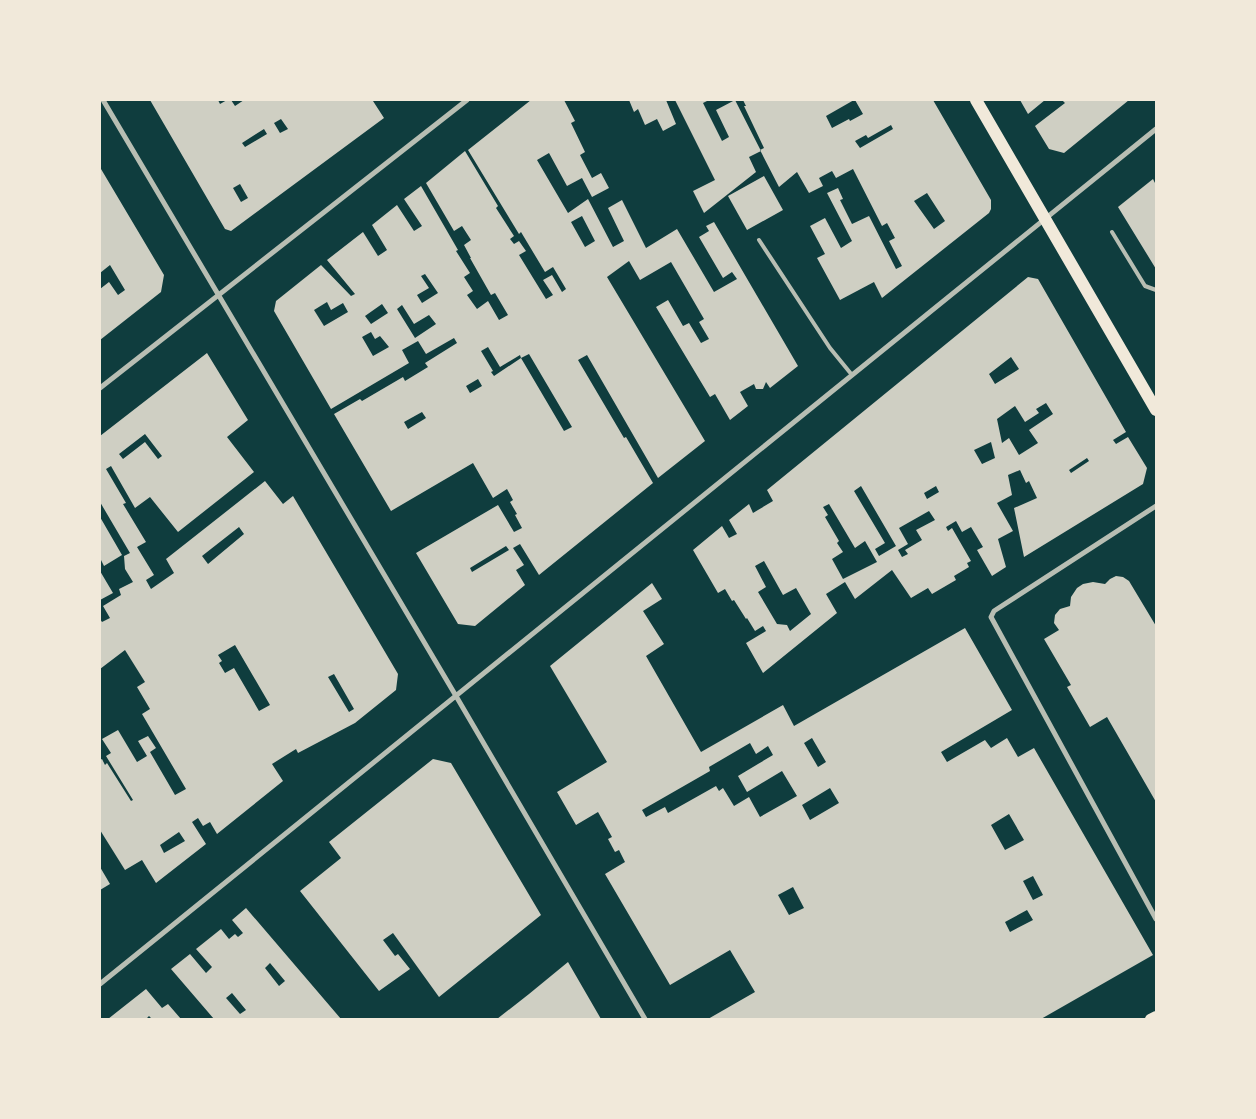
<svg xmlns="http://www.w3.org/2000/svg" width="1256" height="1119" viewBox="0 0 1256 1119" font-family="Quicksand,sans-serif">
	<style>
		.building { fill: #cfcfc3; fill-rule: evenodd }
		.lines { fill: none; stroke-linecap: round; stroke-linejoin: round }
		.service { stroke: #b8beb3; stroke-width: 4 }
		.minor { stroke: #b8beb3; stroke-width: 5 }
		.secondary { stroke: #f1e9da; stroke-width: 10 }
		.primary { stroke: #f1e9da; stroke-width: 12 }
	</style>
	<rect width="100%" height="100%" fill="#0f3d3e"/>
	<path class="building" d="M150 100H218L220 104 227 100H231L235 106 244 100H376L373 101 384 118 231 231 225 229ZM281 119 288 129 280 133 274 123ZM264 129 267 134 245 147 242 143ZM240 184 248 198 241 202 233 188Z
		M531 100H564L575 121 571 123 585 152 580 155 592 178 601 173 609 188 592 197 582 178 567 186 549 153 537 160 568 213 588 199 613 247 624 241 608 208 622 200 646 248 677 229 714 292 737 279 732 272 723 278 699 237 709 231 706 226 714 222 798 366 770 388 766 382 763 389H756L754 384 740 392 748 406 730 420 715 394 710 397 656 307 668 300 683 326 689 323 701 343 709 339 699 322 704 319 671 262 640 280 629 261 607 277 705 441 658 478 587 355 578 360 624 438 626 437 653 483 539 575 520 544 513 548 524 565 516 570 525 585 475 626 458 624 416 553 498 505 514 532 522 528 515 515 517 514 510 502 513 500 507 489 493 498 473 463 391 511 334 414 360 399 362 401 403 377 405 381 428 367 425 363 457 343 454 338 426 354 418 341 402 350 409 363 331 409 274 311 276 301 321 265 351 296 355 294 327 260 363 232 378 256 387 250 372 225 397 205 414 231 422 226 404 199 421 186 458 250 456 251 470 273 464 277 473 291 467 295 477 309 488 301 499 320 508 315 495 293 491 295 470 258H471L464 245 471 240 462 226 454 231 426 183 465 151 498 206 496 208 514 236 510 239 514 244 519 241 526 251 519 255 546 299 553 295 543 280 552 275 562 292 566 289 553 267 545 272 521 232 519 234 468 150ZM582 216 595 241 585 247 571 222ZM425 274 438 293 422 303 417 295 429 288 421 276ZM327 302 331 310 343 303 348 312 324 326 314 310ZM382 304 388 313 371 324 365 316ZM402 305 414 324 429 315 436 324 415 338 397 309ZM371 332 375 339 380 336 389 347 373 356 362 337ZM488 347 500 367 520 355 521 358 494 376 491 372 493 371 481 351ZM529 354 572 427 564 431 521 358ZM478 379 482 386 470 393 466 386ZM422 412 426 418 408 429 404 422ZM506 546 509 550 472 572 470 568Z
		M629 100H666L676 124 663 131 657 119 645 125 638 109 634 112Z
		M675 100H709L703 103 722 141 729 137 716 110 735 100 761 151 749 157 756 172 704 213 693 191 715 180Z
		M743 100H854L826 116 832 128 849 119 850 121 863 114 855 100H933L991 200V209L989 213 882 298 874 282 840 300 817 258 825 254 810 226 825 218 841 248 852 241 827 193 838 188 843 199 840 200 852 224 869 216 896 269 902 266 889 241 895 238 887 223 882 226 853 169 836 178 832 171 819 178 823 186 809 193 797 172 779 187 760 150 764 148 744 106H746ZM891 125 893 129 860 148 855 141 866 135 868 138ZM927 193 945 221 934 229 914 201Z
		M1020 100H1045L1028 114Z
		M1062 100H1129L1064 153 1049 149 1035 126 1065 103Z
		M100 169H101L164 275 161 292 100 340V289L109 282 118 295 125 290 110 265 100 273Z
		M764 176 783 210 747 230 728 196Z
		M1153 179 1156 185V269L1118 207Z
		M1028 277 1038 279 1126 432 1113 440 1116 444 1128 437 1147 468 1143 484 1024 557 1014 508 1037 498 1029 481 1026 483 1020 470 1008 475 1012 495 997 503 1013 531 998 539 1006 567 992 576 977 550 983 547 971 527 962 532 956 521 946 527 948 531 952 528 971 561 967 563 969 567 954 576 956 580 932 594 928 588 911 598 892 570 855 599 845 582 826 594 837 613 763 673 746 643 766 631 763 626 755 631 747 618 746 619 734 600 732 601 725 589 718 593 693 550 722 526 729 538 737 534 729 520 749 504 753 513 773 501 767 490ZM1011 357 1019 369 995 384 989 374ZM1046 403 1053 414 1029 430 1038 443 1019 455 1009 438 1002 443 997 419 1015 406 1025 422 1039 413 1036 409ZM991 442 995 458 982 464 974 450ZM1087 458 1089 461 1071 473 1069 470ZM861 486 896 546 879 556 875 549 885 543 854 491ZM936 486 939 492 927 499 924 493ZM829 504 855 548 865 541 877 562 843 579 832 559 843 552 837 543 839 541 825 517 828 515 823 507ZM929 511 935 520 916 530 922 540 905 550 908 554 902 557 898 550 908 544 899 528ZM764 561 783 595 796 588 811 614 790 631 787 625 777 624 758 592 766 587 755 566Z
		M207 353 248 420 227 437 254 472 178 532 150 497 135 508 111 466 106 469 126 503 123 504 146 542 137 547 154 575 146 580 151 589 174 573 166 559 265 481 283 504 293 496 398 674 396 690 355 723 298 753 296 749 272 764 283 781 217 834 210 822 203 826 198 818 192 822 206 844 156 883 142 860 125 870 100 830V760L102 759 105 765 107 763 131 801 133 800 106 756 111 753 102 739 118 730 137 762 147 756 138 741 148 736 156 748 150 752 175 795 186 789 142 714 150 709 137 687 145 682 125 650 100 669V619L102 622 110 618 103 606 121 595 119 589 133 582 125 569 124 556 130 553 100 502V436ZM145 434 162 456 158 459 145 442 123 459 119 454ZM239 527 244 534 208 564 202 556ZM235 645 270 705 259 711 234 668 225 673 219 663 222 661 218 655ZM334 674 354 709 349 712 328 677ZM179 832 185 841 164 853 160 845Z
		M100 517 122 555 104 566 100 558Z
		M100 571 113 593 100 600Z
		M1116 576 1123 577 1129 581 1156 626V802L1107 717 1090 727 1067 687 1071 685 1044 639 1059 630 1054 623 1055 615 1060 609 1070 606 1071 597 1077 588 1083 584 1093 582 1105 584 1110 579Z
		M652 583 662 599 643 611 664 644 646 656 701 752 783 705 794 726 965 628 1012 710 941 752 947 762 985 740 991 748 1007 738 1018 757 1034 748 1153 955 1041 1019H708L755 992 730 950 670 985 605 874 625 862 619 850 615 852 608 839 612 837 598 812 576 825 557 792 607 762 550 666ZM812 738 826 762 818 767 804 743ZM750 743 756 754 768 746 773 755 738 776 747 792 782 771 797 796 760 817 749 797 734 806 723 788 719 791 716 786 668 813 665 807 646 817 642 810 710 771 709 767ZM830 788 839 803 810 820 802 805ZM1009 814 1024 840 1005 850 991 825ZM1033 876 1043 895 1033 900 1023 881ZM793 887 804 908 789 915 778 895ZM1027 910 1033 920 1010 932 1005 922Z
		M433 759 451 763 541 915 439 997 393 933 383 940 395 956 398 954 410 969 379 991 300 891 341 858 329 842Z
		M100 867 110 884 100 890Z
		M246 908 341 1019H214L171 969 190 954 206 973 212 967 196 949 221 929 229 939 235 934 238 937 243 933 232 920ZM270 963 285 981 279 986 265 968ZM232 993 246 1010 240 1014 226 998Z
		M568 962 601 1019H497L529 994Z
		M146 989 162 1008 168 1004 181 1019H152L149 1016 146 1019H108Z"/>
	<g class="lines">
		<path class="service" d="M1112 232 1145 286 1156 290
			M759 240 830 348 852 375"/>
		<path class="minor" d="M103 100 456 696 645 1019
			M100 388 467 100
			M1156 506 994 611 991 617 1156 919
			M100 984 1156 129"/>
		<path class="secondary" d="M1150 1019 1156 1016"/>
		<path class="primary" d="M976 100 1156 410"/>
	</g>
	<rect width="1256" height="1119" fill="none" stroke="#f1e9da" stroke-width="202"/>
</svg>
